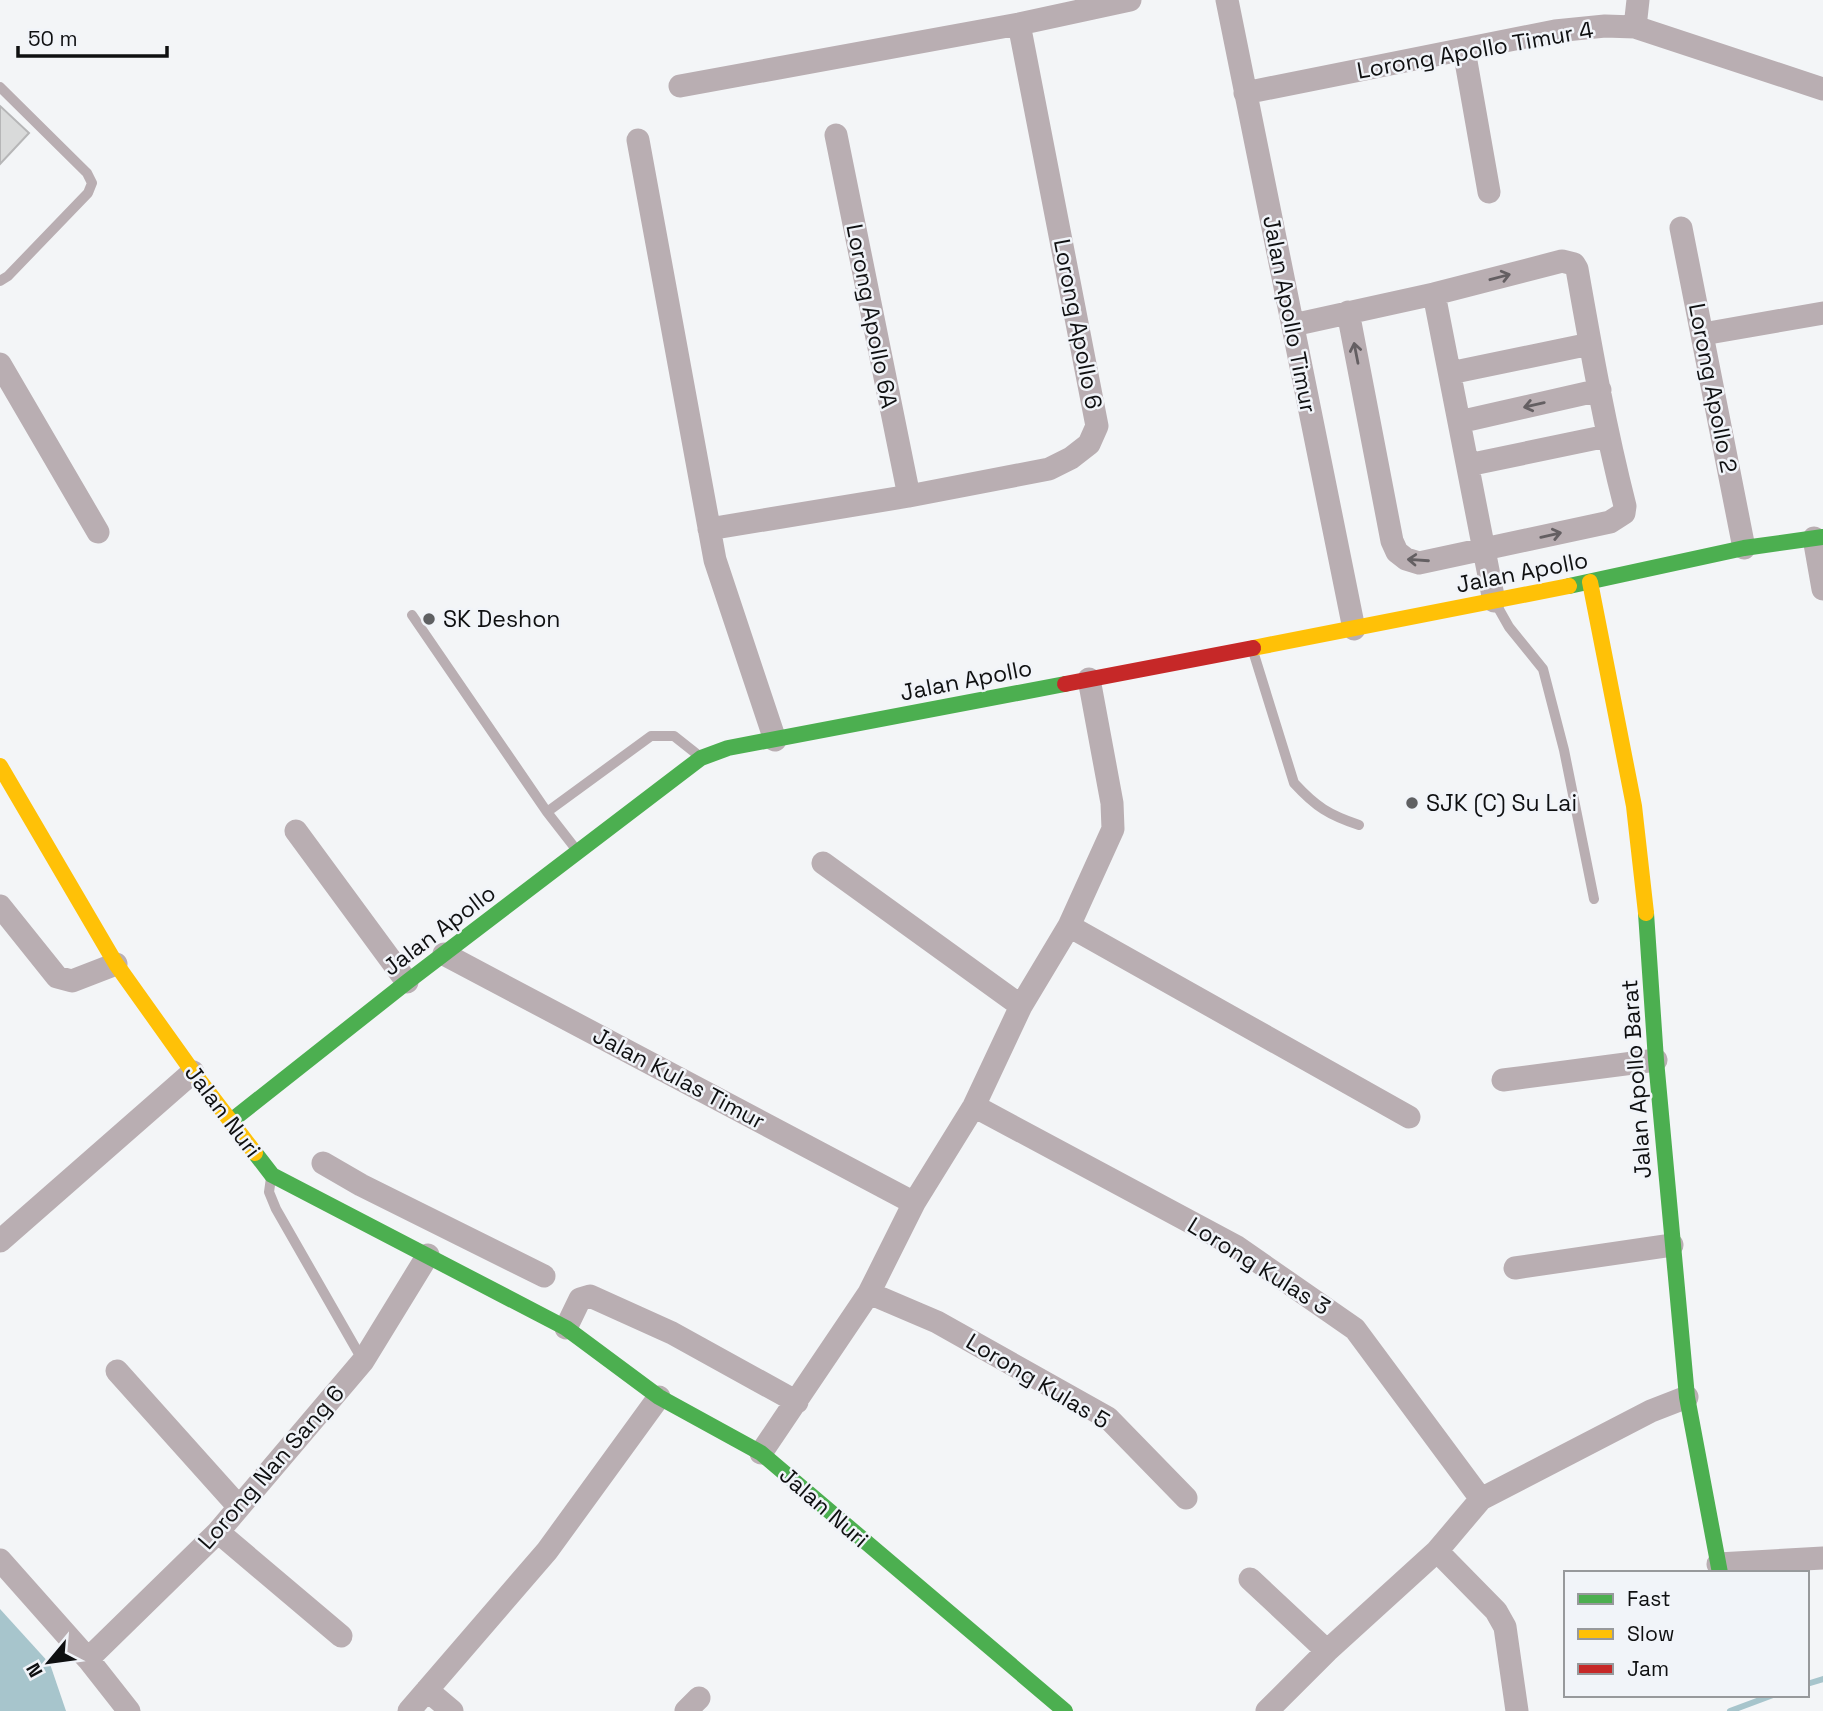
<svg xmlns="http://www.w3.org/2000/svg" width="1823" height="1711" viewBox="0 0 1823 1711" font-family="'Space Grotesk',sans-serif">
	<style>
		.water { fill: #a7c5cc }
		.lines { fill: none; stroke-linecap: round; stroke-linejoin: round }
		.stream { stroke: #a7c5cc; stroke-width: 6 }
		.building { fill: #d9dada; stroke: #b6b6b7; stroke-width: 2 }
		.lane { stroke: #b9aeb2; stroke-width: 10 }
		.street { stroke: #b9aeb2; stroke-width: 23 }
		.fast { stroke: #4caf50; stroke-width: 16 }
		.slow { stroke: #ffc107; stroke-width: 16 }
		.jam { stroke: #c62828; stroke-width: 16 }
		.oneway { stroke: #645f62 }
		.poi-dot { fill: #5f6062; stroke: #f1f4f9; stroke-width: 2.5 }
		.labels { text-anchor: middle; stroke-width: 5; stroke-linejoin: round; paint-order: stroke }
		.street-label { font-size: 23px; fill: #0f1011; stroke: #f1f4f9 }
		.poi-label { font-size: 23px; fill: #0f1011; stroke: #f1f4f9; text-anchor: start }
	</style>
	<rect width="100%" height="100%" fill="#f3f5f7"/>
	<path class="water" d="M0 1609 50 1664 66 1711H0Z"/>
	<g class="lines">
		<path class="stream" d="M1807 1684 1823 1679
			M1730 1711 1773 1695"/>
	</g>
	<path class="building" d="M0 106 29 133 0 164Z"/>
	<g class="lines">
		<path class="lane" d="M0 87 87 173 92 183 88 193 8 276 0 281
			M1496 604 1509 627 1543 669 1564 750 1594 899
			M412 615 547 812 575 848
			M1253 651 1294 783C1316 807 1329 815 1359 825
			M547 812 651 736H674L698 755
			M271 1178 269 1192 276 1209 363 1361"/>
		<path class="street" d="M1227 0 1354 629
			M1635 27 1638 0
			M1464 50 1489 192
			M680 86 1019 24 1130 0
			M1245 93 1555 31 1605 26 1635 27 1823 89
			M836 135 909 496
			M638 140 715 560 775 740
			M1681 228 1744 548
			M1434 294 1494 601
			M1293 325 1434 294 1562 261 1574 264 1577 269C1591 349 1605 428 1625 506L1624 513 1610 522 1419 563 1406 559 1397 552 1392 541 1348 312
			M1703 334 1823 313
			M0 364 98 532
			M1450 373 1590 344
			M1459 422 1600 390
			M1468 465 1607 436
			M709 529 909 496 1049 469 1071 458 1089 444 1097 426 1019 24
			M1814 538 1823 589
			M296 831 407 982
			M823 863 1021 1006
			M0 906 57 977 72 981 116 964
			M1069 926 1409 1117
			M444 954 914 1203
			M1503 1080 1656 1060
			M974 1106 1237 1247 1355 1329 1481 1499
			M323 1163 361 1185 544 1276
			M0 1241 193 1072
			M1515 1268 1672 1245
			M869 1293 937 1322 1108 1418 1186 1498
			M566 1328 580 1299 590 1296 672 1333 797 1402
			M117 1371 239 1507
			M761 1453 869 1293 914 1203 974 1106 1021 1006 1069 926 1113 829 1112 803 1089 679
			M218 1532 341 1636
			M1437 1551 1496 1611 1505 1627 1517 1711
			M0 1560 88 1659 129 1711
			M1718 1564 1823 1558
			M1250 1579 1327 1651
			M88 1659 218 1532 363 1361 428 1255
			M427 1690 452 1711
			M409 1711 547 1551 659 1397
			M686 1711 699 1698
			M1267 1711 1327 1651 1437 1551 1481 1499 1651 1411 1687 1397"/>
		<path class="fast" d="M1569 586 1744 548 1823 537
			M1646 913 1656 1060 1687 1397 1720 1573
			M231 1121 407 982 701 758 728 748 1065 684
			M255 1153 272 1175 566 1328 659 1397 761 1453 1065 1711"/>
		<path class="slow" d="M1590 582 1634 806 1646 913
			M1253 648 1569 586
			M0 766 116 964 193 1072 255 1153"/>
		<path class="jam" d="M1065 684 1253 648"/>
	</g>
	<defs><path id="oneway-shaft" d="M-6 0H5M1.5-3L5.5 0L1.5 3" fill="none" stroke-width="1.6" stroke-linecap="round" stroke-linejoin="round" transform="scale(1.75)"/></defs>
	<g class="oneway">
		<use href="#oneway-shaft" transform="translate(1500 277) rotate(-15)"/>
		<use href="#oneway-shaft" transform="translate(1356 353) rotate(-101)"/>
		<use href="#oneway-shaft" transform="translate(1534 405) rotate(167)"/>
		<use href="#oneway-shaft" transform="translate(1551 535) rotate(-13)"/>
		<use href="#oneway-shaft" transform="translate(1418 560) rotate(-176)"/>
	</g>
	<g class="poi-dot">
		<circle cx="429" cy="619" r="7"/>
		<circle cx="1412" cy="803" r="7"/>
	</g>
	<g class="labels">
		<g class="street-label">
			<text transform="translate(1475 50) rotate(-10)" y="8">Lorong Apollo Timur 4</text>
			<text transform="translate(1290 314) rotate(79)" y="8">Jalan Apollo Timur</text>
			<text transform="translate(872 316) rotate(79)" y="8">Lorong Apollo 6A</text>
			<text transform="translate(1078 324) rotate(79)" y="8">Lorong Apollo 6</text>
			<text transform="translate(1713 388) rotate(79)" y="8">Lorong Apollo 2</text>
			<text transform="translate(1522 572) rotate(-11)" y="8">Jalan Apollo</text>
			<text transform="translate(966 680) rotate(-11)" y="8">Jalan Apollo</text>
			<text transform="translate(439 930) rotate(-37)" y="8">Jalan Apollo</text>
			<text transform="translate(679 1078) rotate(28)" y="8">Jalan Kulas Timur</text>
			<text transform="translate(1636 1079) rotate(-94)" y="8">Jalan Apollo Barat</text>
			<text transform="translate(223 1111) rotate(53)" y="8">Jalan Nuri</text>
			<text transform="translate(1259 1266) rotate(32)" y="8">Lorong Kulas 3</text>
			<text transform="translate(1038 1381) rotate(31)" y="8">Lorong Kulas 5</text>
			<text transform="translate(271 1467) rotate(-49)" y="8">Lorong Nan Sang 6</text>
			<text transform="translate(824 1507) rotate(41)" y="8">Jalan Nuri</text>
		</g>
		<g class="poi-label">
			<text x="443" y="627">SK Deshon</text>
			<text x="1426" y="811">SJK (C) Su Lai</text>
		</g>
	</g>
	<rect x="1564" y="1571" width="245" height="126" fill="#f1f4f9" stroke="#97999c" stroke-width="2"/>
	<rect x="1578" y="1594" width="35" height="10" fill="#4caf50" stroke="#97999c" stroke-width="2"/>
	<text x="1627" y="1606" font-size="21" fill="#0f1011">Fast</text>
	<rect x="1578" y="1629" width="35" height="10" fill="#ffc107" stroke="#97999c" stroke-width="2"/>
	<text x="1627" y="1641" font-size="21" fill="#0f1011">Slow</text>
	<rect x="1578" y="1664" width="35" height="10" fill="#c62828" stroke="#97999c" stroke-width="2"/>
	<text x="1627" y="1676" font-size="21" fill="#0f1011">Jam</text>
	<g transform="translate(49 1662) rotate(241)" stroke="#f1f4f9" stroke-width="5" paint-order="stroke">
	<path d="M0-5L12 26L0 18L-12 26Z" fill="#0f1011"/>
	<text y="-10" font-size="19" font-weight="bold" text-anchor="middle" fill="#0f1011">N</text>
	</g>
	<path d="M18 46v10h149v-10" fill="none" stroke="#0f1011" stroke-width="3.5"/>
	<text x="28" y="46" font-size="21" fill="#0f1011" stroke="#f1f4f9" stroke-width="5" paint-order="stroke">50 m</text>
</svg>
